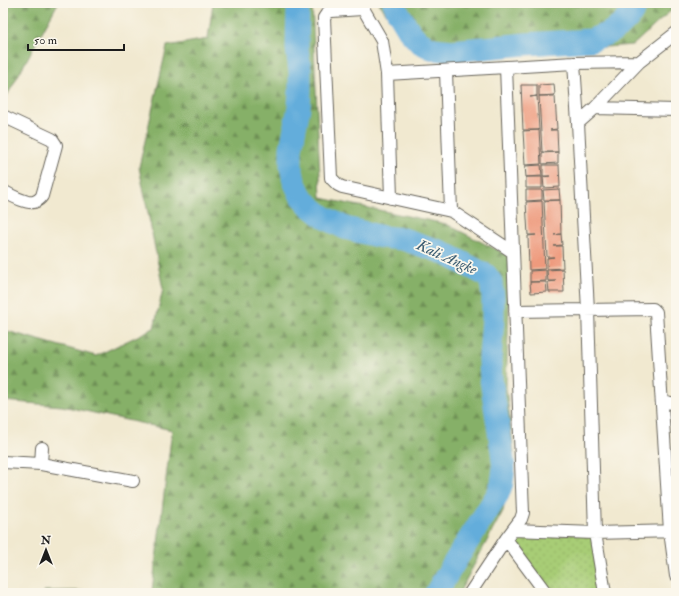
<svg xmlns="http://www.w3.org/2000/svg" width="679" height="596" viewBox="0 0 679 596" font-family="'IM FELL Double Pica',serif">
	<style>
		.forest { fill: url(#forest-firs); stroke: #516642 }
		.park { fill: url(#park-dots); stroke: #627449 }
		.lines { fill: none; stroke-linecap: round; stroke-linejoin: round }
		.river { stroke: #63addb; stroke-width: 23 }
		.building { fill: #ee9a7d }
		.street-casing { stroke: #67645b; stroke-width: 14 }
		.street { stroke: #fff; stroke-width: 12 }
		.labels { text-anchor: middle; stroke-width: 3.5; stroke-linejoin: round; paint-order: stroke }
		.water-label { font-size: 15px; font-style: italic; fill: #3c5d72; stroke: #fbf7ec }
	</style>
	<defs>
		<pattern id="forest-firs" width="22" height="20" patternUnits="userSpaceOnUse"><rect width="22" height="20" fill="#86b067"/><path d="M5 1l3.5 6h-7zM16 11l3.5 6h-7z" fill="#6d8e54"/></pattern>
		<pattern id="park-dots" width="8" height="8" patternUnits="userSpaceOnUse"><rect width="8" height="8" fill="#a8cd76"/><path d="M2 2h.1M6 6h.1" fill="none" stroke="#90af66" stroke-width="1.8" stroke-linecap="round"/></pattern>
	</defs>
	<rect width="100%" height="100%" fill="#fbf7ec"/>
	<filter id="ink" filterUnits="userSpaceOnUse"><feTurbulence type="fractalNoise" baseFrequency=".025" numOctaves="2"/><feDisplacementMap in="SourceGraphic" scale="8" xChannelSelector="R" yChannelSelector="G"/><feConvolveMatrix kernelMatrix="1 2 1 2 8 2 1 2 1" color-interpolation-filters="sRGB"/></filter>
	<filter id="wash" filterUnits="userSpaceOnUse"><feTurbulence type="fractalNoise" baseFrequency=".012" numOctaves="4" result="noise"/><feDisplacementMap in="SourceGraphic" scale="16" xChannelSelector="R" yChannelSelector="G"/><feGaussianBlur stdDeviation="0.9" result="paint"/><feColorMatrix in="noise" values="0 0 0 0 0 0 0 0 0 0 0 0 0 0 0 0 0 1.4 0 .05"/><feComposite in="paint" operator="in"/></filter>
	<g filter="url(#wash)">
		<rect width="100%" height="100%" fill="#f1e9d0"/>
		<path class="forest" d="M3 3H58L3 103Z
			M213 3H312L321 198 446 224 511 257 506 388 514 452 503 511 459 593H45L44 591H152L172 430 62 406 3 401V330L96 356 154 328 163 289 139 167 167 46 208 39Z
			M379 3H676V6L633 45 454 58 408 45Z"/>
		<path class="park" d="M595 533 603 593H546L506 539Z"/>
		<g class="lines">
			<path class="river" d="M299 3 298 9 297 48 300 71V91L299 107 291 149V166L294 181 301 196 310 206 324 217 345 228 382 237 403 239 442 252 486 275 491 282 493 296V318L490 359 491 379 502 451 504 468 502 483 498 494 459 555 436 593
				M394 3 398 12 410 32 419 42 433 49 452 51 526 44 591 40 609 33 620 26 630 16 638 3"/>
		</g>
		<g id="blocks">
			<path class="building" d="M554 84 555 95 539 96V85Z
				M521 85H537V96L530 97 537 96 539 130H523Z
				M539 96H555L557 129 550 130H557L558 152H542Z
				M539 130 541 164 525 165 523 131Z
				M558 152V163L542 164V153Z
				M541 165 542 176 526 177 525 166Z
				M543 165H559L560 187 544 188 543 177 550 176H543Z
				M526 177H542V188H526Z
				M559 189 560 200H544L543 190Z
				M526 190H542V200L526 201Z
				M560 200 561 234 554 235 561 234 562 245 554 246H562L563 268 547 269V258L554 257H547L544 201Z
				M542 201 545 269 529 270 528 236 536 235H528L526 202Z
				M563 269 564 292H549L548 282 556 281H548L547 270Z
				M546 270V281L530 282V271Z
				M530 282H546L547 292 531 293Z"/>
		</g>
	</g>
	<g filter="url(#ink)">
		<use href="#blocks" fill-opacity="0" stroke="#67645b" stroke-width="1"/>
		<g class="lines">
			<g class="street-casing">
				<path id="street" d="M574 63 578 123
					M446 71 451 211
					M387 74 574 63 639 62
					M595 108 676 110
					M3 116 52 139 56 145 55 149 42 196C40 199 37 201 34 202 27 204 10 195 3 191
					M391 198 387 74 382 41 364 10 362 9 332 11 328 12 324 18 331 178 338 185 342 187 451 211 513 252
					M515 311 653 309 656 312 670 531 676 576
					M662 401 676 404
					M3 462 41 464 133 481
					M41 464 42 448
					M513 530 595 533 676 531
					M506 539 546 593
					M470 593 506 539 521 519 523 513 506 67
					M605 593 595 533 588 310 578 123 595 108 639 62 676 33"/>
			</g>
			<use href="#street" class="street"/>
		</g>
	</g>
	<g class="labels">
		<g class="water-label">
			<text transform="translate(447 257) rotate(24)" y="5">Kali Angke</text>
		</g>
	</g>
	<rect width="679" height="596" fill="none" stroke="#fbf7ec" stroke-width="16"/>
	<g transform="translate(46 550)" stroke="#fbf7ec" stroke-width="3" paint-order="stroke">
	<path d="M0-3L7 15L0 10L-7 15Z" fill="#1c1c1c"/>
	<text y="-6" font-size="11" font-weight="bold" text-anchor="middle" fill="#1c1c1c">N</text>
	</g>
	<path d="M28 44v6h96v-6" fill="none" stroke="#1c1c1c" stroke-width="2"/>
	<text x="34" y="44" font-size="12" fill="#1c1c1c" stroke="#fbf7ec" stroke-width="3" paint-order="stroke">50 m</text>
</svg>
